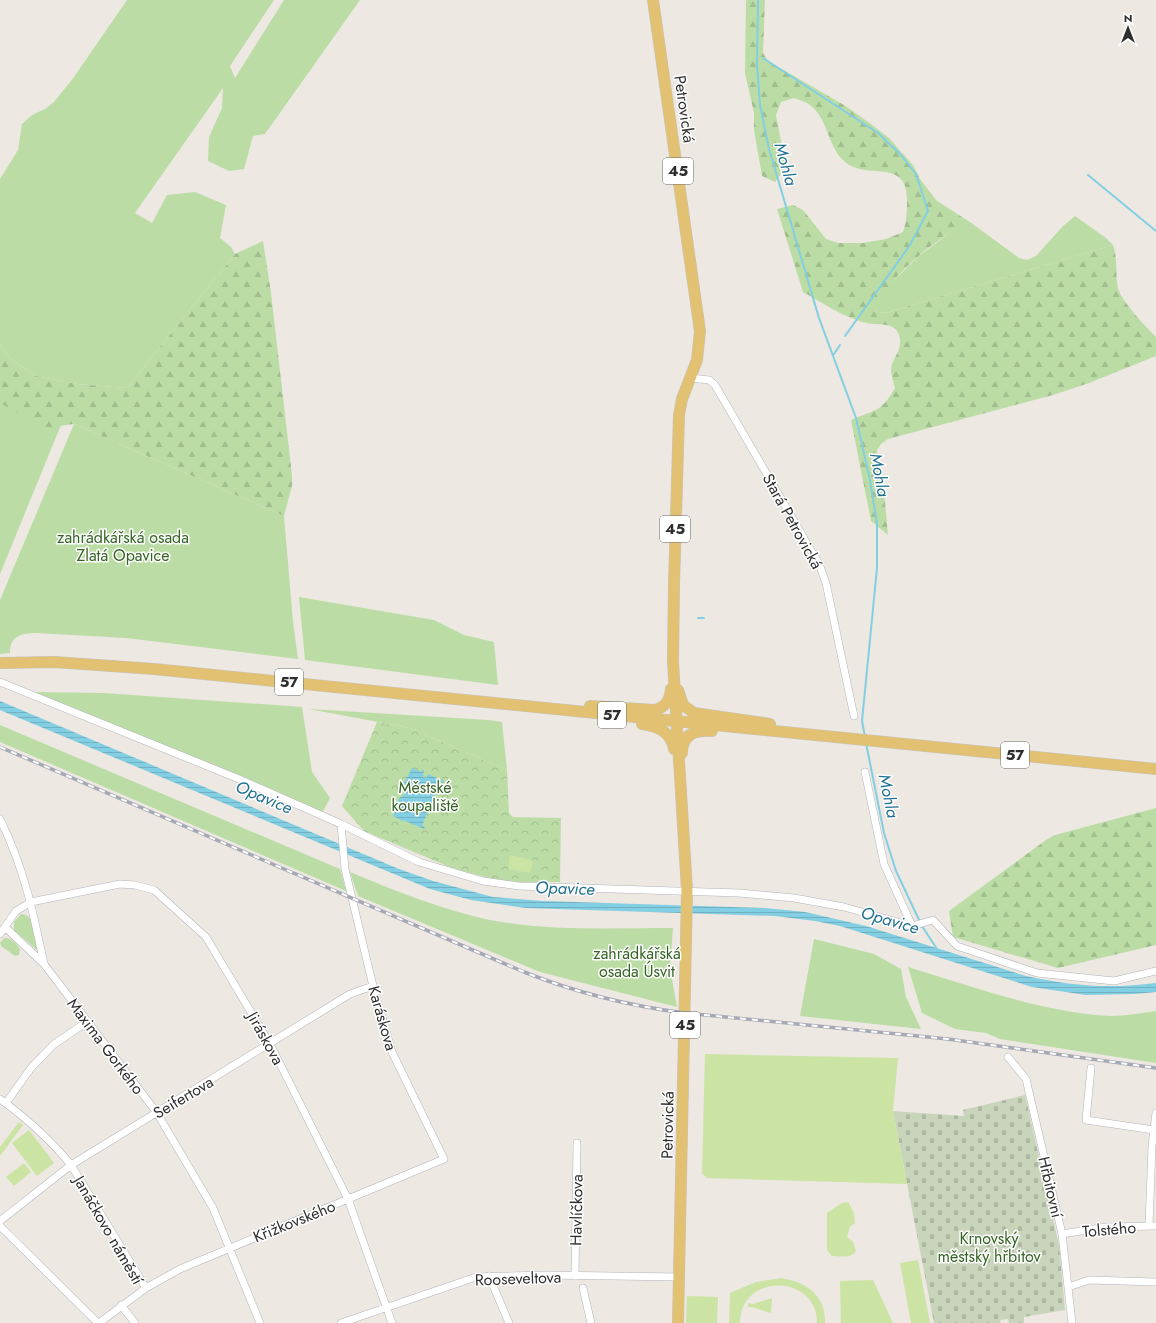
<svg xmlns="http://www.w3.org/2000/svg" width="1156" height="1323" viewBox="0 0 1156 1323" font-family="Jost,sans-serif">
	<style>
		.grass { fill: #bbdda5 }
		.forest { fill: url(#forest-firs) }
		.cemetery { fill: url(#cemetery-stones) }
		.park { fill: url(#park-crowns) }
		.pitch { fill: #cbe3a3 }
		.water { fill: url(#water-rules) }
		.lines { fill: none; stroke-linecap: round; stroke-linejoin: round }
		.stream { stroke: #82cee2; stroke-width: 2 }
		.minor-casing { stroke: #b2b4bc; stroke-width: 8 }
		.primary-casing { stroke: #c4c4c4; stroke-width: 12 }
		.minor { stroke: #fff; stroke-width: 7 }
		.primary { stroke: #e2c172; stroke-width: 11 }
		.rail-casing { stroke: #a5a8b5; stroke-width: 3.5 }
		.rail { stroke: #fff; stroke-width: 2; stroke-dasharray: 6; stroke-linecap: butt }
		.labels { text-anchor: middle; stroke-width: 3; stroke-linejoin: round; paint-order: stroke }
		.shield { fill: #fff; stroke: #6d6d6d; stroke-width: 1 }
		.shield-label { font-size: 15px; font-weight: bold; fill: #2e2e2e }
		.street-label { font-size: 16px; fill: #2e2e2e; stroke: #fff }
		.park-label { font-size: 16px; fill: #356424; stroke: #fff }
		.water-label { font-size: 17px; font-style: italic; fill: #1e7091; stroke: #fff }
	</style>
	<defs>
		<pattern id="forest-firs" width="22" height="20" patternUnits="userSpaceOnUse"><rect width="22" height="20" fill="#bbdda5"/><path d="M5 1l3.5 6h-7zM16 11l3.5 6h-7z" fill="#a1be8e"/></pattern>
		<pattern id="cemetery-stones" width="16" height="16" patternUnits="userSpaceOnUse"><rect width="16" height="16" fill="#c9d5bb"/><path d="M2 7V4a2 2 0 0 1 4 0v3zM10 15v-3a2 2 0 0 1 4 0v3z" fill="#adb7a1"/></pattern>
		<pattern id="park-crowns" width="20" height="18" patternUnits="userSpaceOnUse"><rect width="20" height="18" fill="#bbdda5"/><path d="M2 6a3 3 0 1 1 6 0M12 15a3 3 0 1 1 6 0" fill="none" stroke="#a1be8e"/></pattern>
		<pattern id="water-rules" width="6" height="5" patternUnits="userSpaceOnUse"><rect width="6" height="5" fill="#82cee2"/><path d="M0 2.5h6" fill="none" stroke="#71b1c2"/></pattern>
	</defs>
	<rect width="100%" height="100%" fill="#ede8e2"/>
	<path class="grass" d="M127 0H274L230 66 235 78 284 0H360L265 134 253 136 244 169 229 171 208 161 209 137 222 108 223 88 135 213 152 223 167 195 195 192 226 205 220 238 231 247 235 254 127 388 77 384 36 376 10 358 0 345V179L18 150 22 124 32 115 45 109 54 102 74 77Z
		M1075 216 1106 238 1113 245 886 313 872 311 884 290 919 256 956 228 970 222 1019 258 1027 260 1036 256 1063 226Z
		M0 390 63 420 0 574Z
		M74 424 284 516 293 622 298 659 126 638 36 633C21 633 10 636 10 653L0 654V600Z
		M299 597 434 620 464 635 494 642 498 685 305 660Z
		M31 692 104 693 302 707 312 772 330 798 322 813Z
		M309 709 489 720 502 722 507 770 410 728Z
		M0 725 340 869 346 891 0 742Z
		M350 872C390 889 431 905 473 916 532 932 611 928 673 928L670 968 677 1007 540 972 358 896Z
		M21 914C37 915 36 939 38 951L14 930V922Z
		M4 938C11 937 16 943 20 949L19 955 15 956 1 946 0 943Z
		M814 939 874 954 901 969 906 997 921 1029 800 1016Z
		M908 967C974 987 1041 1012 1110 1016 1125 1016 1141 1013 1156 1011V1063L1000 1039 986 1033 955 1029 922 1013Z"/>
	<path class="forest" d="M746 0H765L763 53 768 61 844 105 871 124 889 138 913 165 920 179 937 201 970 222C936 237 888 278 873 311L886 313 1113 245C1118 258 1115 274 1118 288 1121 301 1146 327 1156 337V356L1089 383 1053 395 888 439 881 444 877 450 878 464 885 502 888 535 871 521 851 420C875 409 880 414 895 388 894 383 891 376 891 370 891 358 904 351 899 335 894 321 878 326 867 323 844 318 823 303 803 292L777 209 793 205 803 210 826 239 838 243H863L886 239 903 232C907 220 907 211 907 199 907 157 864 181 844 161 828 147 828 119 811 106 807 102 799 100 794 98L781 102 776 115 786 167 775 182 762 176 754 130V113L745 73Z
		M263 241 271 293 292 475V486L284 516 74 424 43 428 0 403V345L10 358 36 376 77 384 127 388 235 254Z
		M1156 808V945L1058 968 953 937 949 911 1046 840 1055 835Z"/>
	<path class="cemetery" d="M1025 1095 1059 1245 1065 1310 1024 1317V1323H1009L1008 1319 1000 1320 1001 1323H934L893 1111 964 1116 963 1110Z"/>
	<path class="park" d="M377 722 410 728 507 770 509 813 513 817 561 818 560 882H504L452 868 364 831 342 806Z"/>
	<path class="pitch" d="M510 855 533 860 530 873 508 869Z
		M705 1054 898 1058 893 1111 907 1184 707 1178 702 1173Z
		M19 1122 23 1125 0 1156V1147Z
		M29 1130 54 1163 37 1176 12 1143Z
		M24 1163 31 1172 14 1186 6 1177Z
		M848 1202 854 1213 855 1223 850 1227 847 1237 853 1242 856 1251C852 1259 840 1256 832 1256L827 1250V1213L842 1203Z
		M918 1260 930 1323H911L900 1263Z
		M781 1278C806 1282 826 1295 825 1323H817C818 1275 741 1271 740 1323H729L730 1293 756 1282Z
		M873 1280 893 1323H841L840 1281Z
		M687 1296 718 1297 717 1323H686Z
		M772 1298 771 1313 752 1307H748V1303L753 1304Z"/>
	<path class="water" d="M0 701 399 869 433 881 493 897 543 901 765 908 805 912 866 926 1026 976C1070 986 1111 989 1156 983V992L1134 994 1086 995 1032 987 840 926 815 921 775 916 526 908 471 900 430 889 0 710Z
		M412 768 421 772 422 770H424L423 777 426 778 428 774 444 781 443 783 440 782 422 826 425 827 424 829 403 820 402 822 401 820 393 816 399 798 404 795 406 788 403 785Z"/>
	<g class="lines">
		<path class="stream" d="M758 0 757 64 760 105 769 149 819 318 856 418 870 480 877 523V568L862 721 865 737
			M763 58 878 133 900 154 916 174 928 211 910 245 845 336
			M1088 175 1156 231
			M834 354 840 345
			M698 618H704
			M866 743 884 833 896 871 920 922
			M922 926 937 949"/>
		<g class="minor-casing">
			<path id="minor" d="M691 378 709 380 715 385 819 564 826 583 854 716
				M0 682 239 779 341 824 419 862 483 881 519 886 739 893 794 898 844 907 912 926 933 920 957 946 1037 973 1114 981 1156 971
				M865 772 884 864 912 926
				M0 819C24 868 33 911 44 964
				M5 927 44 964 157 1113 213 1208 260 1323
				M0 934 16 911 31 902 120 884 135 885 154 890 206 937 270 1044 348 1199 392 1323
				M1008 1057 1026 1079 1062 1234 1072 1323
				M1091 1068 1086 1120 1154 1130
				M0 1099C26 1118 50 1139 71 1165L146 1288
				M6 1103 31 1068 53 1045 88 1021
				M0 1221 71 1165 350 994 373 986
				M0 1226 98 1323
				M1149 1226 1152 1146 1156 1113
				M1062 1234 1106 1227 1156 1226
				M489 1276 509 1323
				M575 1276 577 1143
				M1068 1287 1089 1280 1156 1282
				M583 1288 591 1323
				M121 1305 135 1323
				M99 1323 146 1288 180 1269 444 1159 392 1052 373 986 345 869 341 824
				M341 1323 476 1277 546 1275 679 1277"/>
		</g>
		<g class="primary-casing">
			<path id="primary" d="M653 0 700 331 697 360 682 399 679 415 674 585 673 662 687 890 678 1323
				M0 663 54 662 154 669 1156 769
				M678 690 683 705 694 713 770 724
				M590 706 655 710C666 707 670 700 671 689
				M642 724C658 726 671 732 674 749
				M682 753C682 734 695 730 712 731"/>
		</g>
		<use href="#minor" class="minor"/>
		<use href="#primary" class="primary"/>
		<g class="rail-casing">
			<path id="rail" d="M0 747 524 972C577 993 629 1006 685 1013L948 1039 1156 1068"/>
		</g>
		<use href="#rail" class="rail"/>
	</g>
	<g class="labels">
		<g class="shield">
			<rect x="663" y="158" width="30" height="26" rx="3"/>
			<rect x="660" y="516" width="30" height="26" rx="3"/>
			<rect x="275" y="669" width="28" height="26" rx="3"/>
			<rect x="598" y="702" width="28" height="26" rx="3"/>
			<rect x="1001" y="742" width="28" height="26" rx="3"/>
			<rect x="670" y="1012" width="30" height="26" rx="3"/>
		</g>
		<g class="shield-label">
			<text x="678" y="176">45</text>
			<text x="675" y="534">45</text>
			<text x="289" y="687">57</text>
			<text x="612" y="720">57</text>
			<text x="1015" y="760">57</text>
			<text x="685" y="1030">45</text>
		</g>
		<g class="street-label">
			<text transform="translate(685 109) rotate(82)" y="6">Petrovická</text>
			<text transform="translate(793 521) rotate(61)" y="6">Stará Petrovická</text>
			<text transform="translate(383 1018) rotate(74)" y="6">Karáskova</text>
			<text transform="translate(266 1038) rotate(61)" y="6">Jiráskova</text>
			<text transform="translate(106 1046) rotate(53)" y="6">Maxima Gorkého</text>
			<text transform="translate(183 1097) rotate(-31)" y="6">Seifertova</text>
			<text transform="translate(667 1125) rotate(-89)" y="6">Petrovická</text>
			<text transform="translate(1051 1187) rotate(77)" y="6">Hřbitovní</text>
			<text transform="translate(576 1210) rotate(-89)" y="6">Havlíčkova</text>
			<text transform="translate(294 1221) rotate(-22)" y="6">Křižkovského</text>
			<text transform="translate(1109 1229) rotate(-5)" y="6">Tolstého</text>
			<text transform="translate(109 1230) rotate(60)" y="6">Janáčkovo náměstí</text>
			<text transform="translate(518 1278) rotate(-2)" y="6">Rooseveltova</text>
		</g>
		<g class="park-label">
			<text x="123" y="543">zahrádkářská osada<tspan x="123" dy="18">Zlatá Opavice</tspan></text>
			<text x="425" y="793">Městské<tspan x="425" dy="18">koupaliště</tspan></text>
			<text x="637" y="959">zahrádkářská<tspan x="637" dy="18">osada Úsvit</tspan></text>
			<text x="989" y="1244">Krnovský<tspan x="989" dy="18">městský hřbitov</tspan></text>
		</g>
		<g class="water-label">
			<text transform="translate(786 164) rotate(74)" y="6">Mohla</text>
			<text transform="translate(880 475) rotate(79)" y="6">Mohla</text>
			<text transform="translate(889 796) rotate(78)" y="6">Mohla</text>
			<text transform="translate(264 797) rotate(23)" y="6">Opavice</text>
			<text transform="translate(565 888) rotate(2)" y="6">Opavice</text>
			<text transform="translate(890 920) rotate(16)" y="6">Opavice</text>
		</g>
	</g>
	<g transform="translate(1128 28)" stroke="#ffffff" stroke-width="3" paint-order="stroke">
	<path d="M0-3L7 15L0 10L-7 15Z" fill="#2e2e2e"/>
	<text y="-6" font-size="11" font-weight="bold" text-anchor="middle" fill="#2e2e2e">N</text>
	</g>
</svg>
